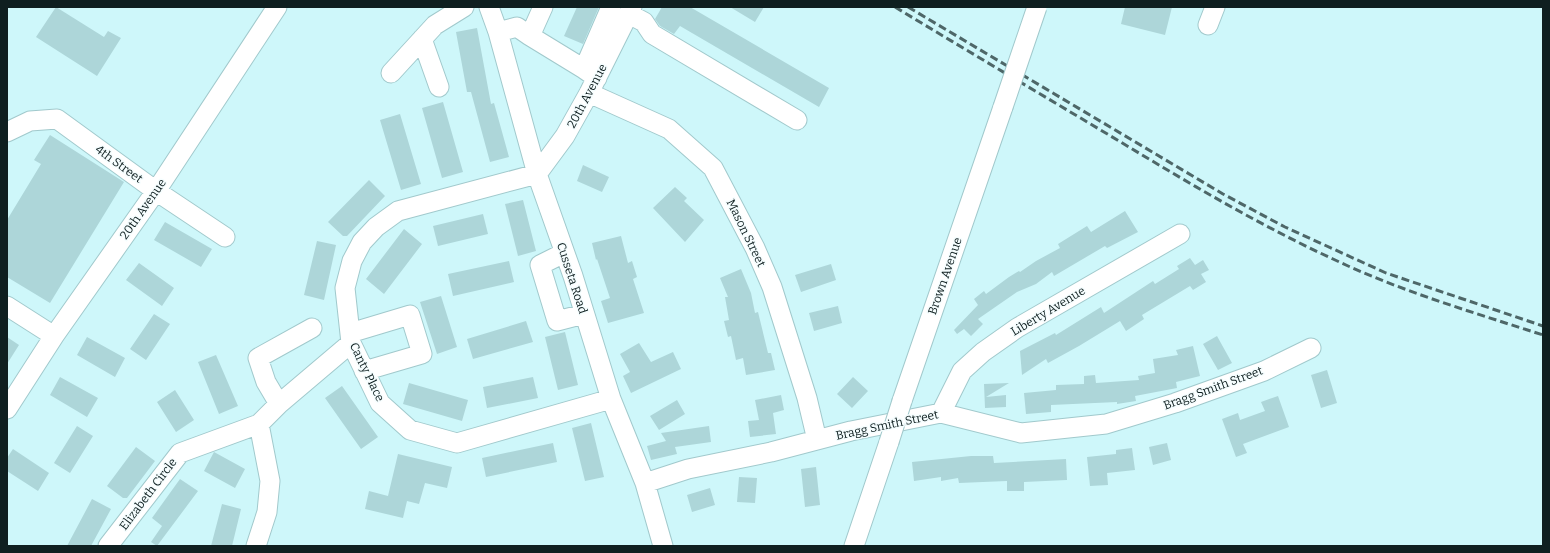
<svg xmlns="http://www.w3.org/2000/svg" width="1550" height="553" viewBox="0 0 1550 553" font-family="Bitter,serif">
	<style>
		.building { fill: #add6d9 }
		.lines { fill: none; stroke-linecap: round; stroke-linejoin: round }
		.minor-casing { stroke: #a1c9cc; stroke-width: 21 }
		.minor { stroke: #fff; stroke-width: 19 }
		.rail { stroke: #4e6768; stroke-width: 3; stroke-dasharray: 8 4; stroke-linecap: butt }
		.minor-bridge-casing { stroke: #a1c9cc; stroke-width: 21; stroke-linecap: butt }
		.minor-bridge { stroke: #fff; stroke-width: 19 }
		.labels { text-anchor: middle; stroke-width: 3; stroke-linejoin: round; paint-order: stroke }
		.street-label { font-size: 12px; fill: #0f1f20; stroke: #f5fdfe }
	</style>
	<rect width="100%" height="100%" fill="#cef7fa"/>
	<path class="building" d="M56 7 104 37 108 31 121 38 97 76 36 37Z
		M577 7H599L583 44 564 36Z
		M662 7H690L829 88 819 107 680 26 674 34 660 26 655 19Z
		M730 7H764L755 22Z
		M1125 7H1172L1165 35 1121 24Z
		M477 28 491 104 494 103 509 157 490 162 471 92H467L456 32Z
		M443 102 463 172 442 178 422 108Z
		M400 114 421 184 401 190 380 120Z
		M50 135 124 182 50 303 7 277V220L41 164 34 160Z
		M583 165 609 177 602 192 577 181Z
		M369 180 385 196 347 236H343L328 222Z
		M675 187 687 198 684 201 704 220 685 242 653 208Z
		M523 200 536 251 518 256 505 204Z
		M1125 211 1138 232 1107 248 1105 246 1054 276 1052 272 1036 284 1017 292 978 319 983 324 971 336 964 329 957 334 954 330 978 305 974 299 984 291 986 294 1009 277 1019 271 1020 272 1036 261 1060 248 1058 244 1087 226 1091 232Z
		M483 214 488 234 438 246 433 226Z
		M165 222 212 249 201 267 154 240Z
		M404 229 422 244 384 294 366 279Z
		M621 236 628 263 632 261 637 277 633 279 644 313 608 323 601 301 610 298 597 259 596 260 592 243Z
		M317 241 336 245 324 300 304 295Z
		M1190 258 1195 265 1203 260 1209 270 1201 274 1206 282 1193 290 1190 286 1142 315 1144 319 1126 331 1120 321 1079 346 1048 363 1046 359 1022 375 1020 351 1055 333 1056 335 1101 307 1104 313 1153 281 1155 284 1179 269 1177 266Z
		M509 261 514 282 453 296 448 274Z
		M139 263 174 288 162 306 126 280Z
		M831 264 836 280 801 292 795 275Z
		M741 269 751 293 755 313 758 312 768 353H771L775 370 746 375 743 358 736 360 731 336 728 337 724 321 729 320 725 297H728L720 278Z
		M441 296 457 347 437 354 420 302Z
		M838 306 842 323 814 331 809 313Z
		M154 314 170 324 146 360 130 349Z
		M526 321 533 342 473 359 467 339Z
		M565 332 578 385 558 390 545 337Z
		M1217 336 1232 363 1218 370 1203 344Z
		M7 337 19 345 7 364Z
		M87 337 125 358 115 377 77 355Z
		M639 343 651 362 673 352 681 369 631 393 623 376 630 372 620 354Z
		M1193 346 1200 376 1176 382 1177 388 1135 396 1136 401 1117 404V402L1051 405V412L1026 414 1024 393 1056 390V385L1084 384V376L1095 375 1096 383 1139 380 1138 376 1155 373 1153 359 1178 355 1176 350Z
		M216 355 238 406 219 414 198 362Z
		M1327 370 1337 403 1321 408 1311 375Z
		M60 377 98 398 87 417 50 395Z
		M533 377 538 398 487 408 483 387Z
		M853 377 868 391 852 408 837 394Z
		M409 383 468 400 462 421 403 404Z
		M1009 383 986 397 1006 395V407L985 408 984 384Z
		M342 386 378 437 361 449 325 398Z
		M175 390 194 420 176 432 157 402Z
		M781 395 784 410 773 413 776 434 750 437 748 421 759 420 755 400Z
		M1278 396 1289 427 1243 444 1247 453 1236 457 1222 419 1238 413 1240 420 1265 411 1261 402Z
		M677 400 685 414 659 430 650 416Z
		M591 423 604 477 585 481 572 428Z
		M77 426 93 436 70 473 54 463Z
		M709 426 711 442 675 447 677 454 651 460 647 446 666 441 661 433Z
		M553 443 557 462 486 477 482 458Z
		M1167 443 1171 460 1153 465 1149 447Z
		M136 447 155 461 127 498H123L107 486Z
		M1132 448 1135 470 1107 473 1108 485 1090 486 1087 457 1116 454V450Z
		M13 449 49 473 38 491 7 471V458Z
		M214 452 245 469 235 488 204 471Z
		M398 454 452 467 447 488 425 483 419 504 407 501 403 518 365 509 369 491 388 496Z
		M971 456H993L994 463 1066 459 1067 480 1024 482V491H1007V481L959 483 958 478 941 481V477L914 481 912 462Z
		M816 467 820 505 805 507 801 469Z
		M739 477 757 478 755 503 737 502Z
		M180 479 198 491 157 546 151 542 162 526 152 518Z
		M710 488 715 505 692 512 687 495Z
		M92 499 111 509 91 546H67Z
		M222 504 241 509 232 546H211Z"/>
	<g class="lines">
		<g class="minor-casing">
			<path id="minor" d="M489 7 498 32 537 174 573 276 611 399 645 483 663 546
				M629 14 644 22 652 34 797 120
				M1208 25 1215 7
				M498 32 517 27 530 36 543 7
				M530 36 584 69
				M422 39 439 87
				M391 73 435 25 464 7
				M597 78 584 69 611 7
				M589 93 669 129 713 168 755 248 772 287 807 398 817 440
				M7 132 30 121 57 119 156 191 225 237
				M564 253 540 265 557 321 584 314
				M7 306 54 336
				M350 333 410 315 422 354 364 371
				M611 399 457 443 410 430 380 403 351 343 345 288 352 261 362 242 376 227 398 211 537 174 565 136 589 93 632 7
				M902 401 1003 107
				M279 404 266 382 258 358 312 328
				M7 409 54 336 156 191 277 7
				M941 413 962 371 983 352 1017 328 1180 234
				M645 483 688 469 771 452 851 431 941 413 1021 433 1106 424 1175 403 1264 371 1311 348
				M108 546 180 453 259 424 279 404 351 343
				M256 546 267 512 270 481 259 424
				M854 546 889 442"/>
		</g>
		<use href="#minor" class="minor"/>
		<path class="rail" d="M895 7C966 50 1037 92 1109 135 1182 179 1255 223 1333 259 1400 291 1472 312 1543 335
			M908 7 1223 194 1285 227 1386 273 1543 326"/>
		<g class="minor-bridge-casing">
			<path id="minor-bridge" d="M1003 107 1037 7
				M889 442 902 401"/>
		</g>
		<use href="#minor-bridge" class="minor-bridge"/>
	</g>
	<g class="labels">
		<g class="street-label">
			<text transform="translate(587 96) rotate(-62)" y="4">20th Avenue</text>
			<text transform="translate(119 164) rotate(36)" y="4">4th Street</text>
			<text transform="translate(143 209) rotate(-55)" y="4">20th Avenue</text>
			<text transform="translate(746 233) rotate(64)" y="4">Mason Street</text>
			<text transform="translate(945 276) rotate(-71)" y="4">Brown Avenue</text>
			<text transform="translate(572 278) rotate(72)" y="4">Cusseta Road</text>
			<text transform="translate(1048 311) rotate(-31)" y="4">Liberty Avenue</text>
			<text transform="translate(367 372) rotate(64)" y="4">Canty Place</text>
			<text transform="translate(1213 388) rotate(-20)" y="4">Bragg Smith Street</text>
			<text transform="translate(887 425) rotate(-12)" y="4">Bragg Smith Street</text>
			<text transform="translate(148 494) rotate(-53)" y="4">Elizabeth Circle</text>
		</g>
	</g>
	<rect width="1550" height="553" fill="none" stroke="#0f1f20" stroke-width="16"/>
</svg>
